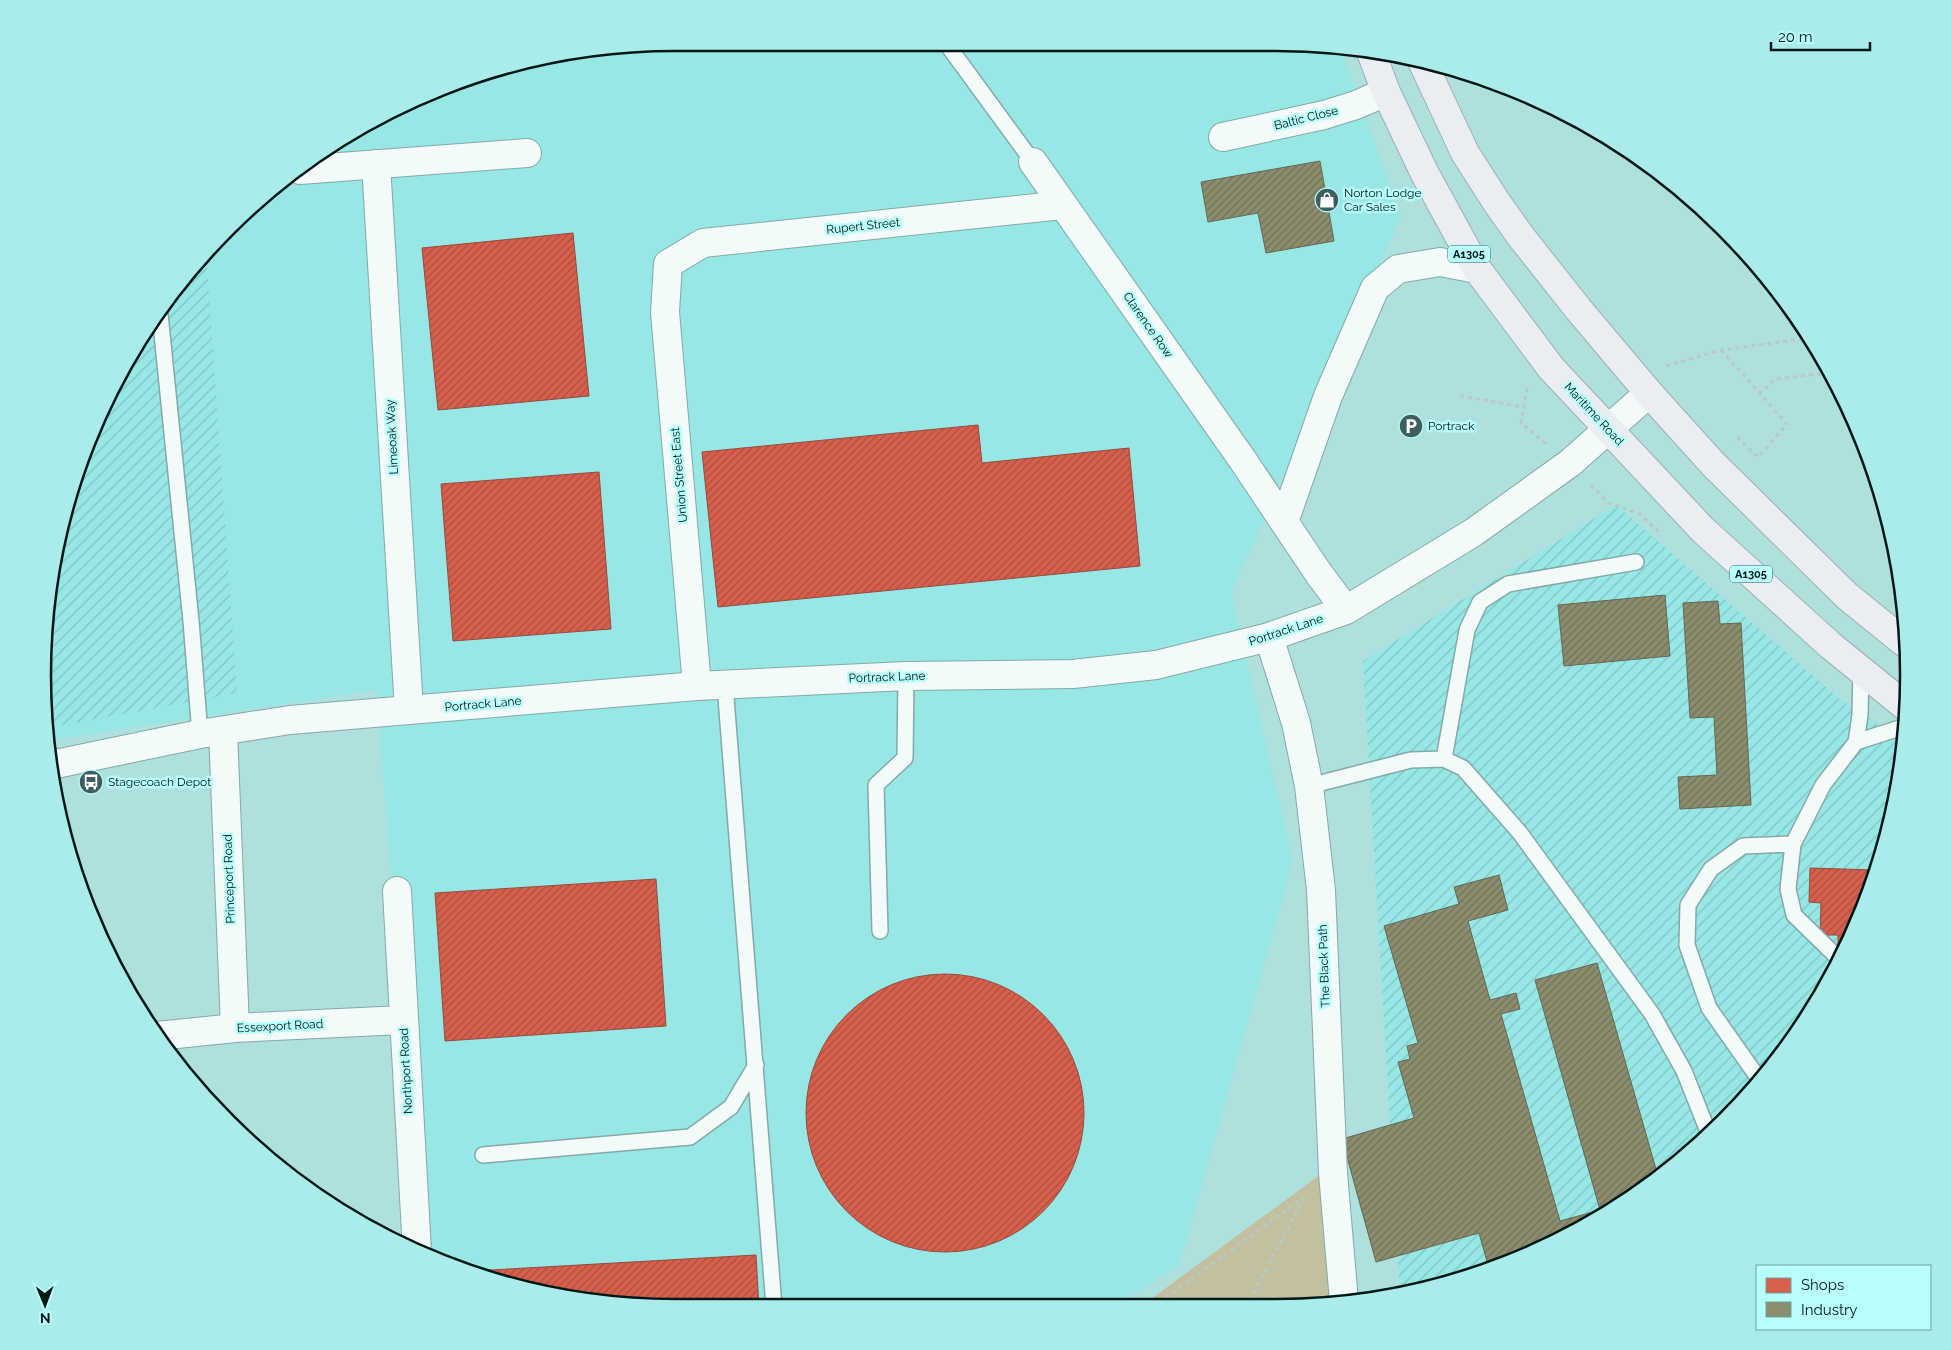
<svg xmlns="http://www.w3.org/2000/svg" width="1951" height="1350" viewBox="0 0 1951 1350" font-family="Raleway,sans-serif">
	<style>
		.built { fill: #97e7e4 }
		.industrial { fill: url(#industrial-furrows) }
		.green { fill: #c2c09e }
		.shops { fill: url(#shops-hatch); stroke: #964a3d }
		.industry { fill: url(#industry-hatch); stroke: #626954 }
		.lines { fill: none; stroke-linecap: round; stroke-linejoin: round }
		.service-casing { stroke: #82aaa9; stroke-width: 18 }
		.minor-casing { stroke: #82aaa9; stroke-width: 30 }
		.primary-casing { stroke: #9cafb6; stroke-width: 30 }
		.path { stroke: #bac8c7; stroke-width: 3; stroke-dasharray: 4 4; stroke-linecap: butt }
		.service { stroke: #f3fafa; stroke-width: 15 }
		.minor { stroke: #f3fafa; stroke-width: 28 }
		.primary { stroke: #eaeef2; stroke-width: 28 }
		.labels { text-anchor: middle; stroke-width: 5; stroke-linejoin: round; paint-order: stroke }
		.shield { fill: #b8fefb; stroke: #375d5b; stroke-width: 1 }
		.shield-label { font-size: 11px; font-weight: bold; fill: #001817 }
		.street-label { font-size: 12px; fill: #001817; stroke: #b8fefb }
		.poi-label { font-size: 12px; fill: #001817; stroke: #b8fefb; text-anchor: start }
		.rim { fill: none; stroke: #001817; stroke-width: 2.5 }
	</style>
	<defs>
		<pattern id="industrial-furrows" width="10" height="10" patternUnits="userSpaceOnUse" patternTransform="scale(1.25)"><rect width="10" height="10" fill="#97e7e4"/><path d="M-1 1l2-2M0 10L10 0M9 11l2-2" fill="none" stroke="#80c5c3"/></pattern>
		<pattern id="shops-hatch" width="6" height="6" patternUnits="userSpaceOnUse" patternTransform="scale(1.25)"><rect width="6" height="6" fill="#d6604d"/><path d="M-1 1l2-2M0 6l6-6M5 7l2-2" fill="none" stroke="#ab4e3f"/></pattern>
		<pattern id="industry-hatch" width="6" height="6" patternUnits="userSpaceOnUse" patternTransform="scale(1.25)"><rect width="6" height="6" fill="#8c8c6e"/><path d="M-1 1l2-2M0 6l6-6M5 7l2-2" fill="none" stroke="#707159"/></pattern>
	</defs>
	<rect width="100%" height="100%" fill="#aee0de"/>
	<path class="built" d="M675 43H1276L1341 49 1401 217 1231 592 1293 861 1180 1264 1115 1307H675L551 1295 433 1259 419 1252 377 690 49 740 43 675 48 593 91 433 127 359 199 258 324 149 433 91 511 64Z"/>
	<path class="industrial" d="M206 252 237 693 48 728 43 675 48 593 91 433 127 359 199 258Z
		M1616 505 1840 699 1902 740 1896 799 1860 917 1802 1027 1723 1122 1628 1201 1556 1242 1400 1295 1363 661Z"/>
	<path class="green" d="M1321 1174 1331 1302 1276 1307H1140Z"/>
	<path class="shops" d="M573 233 589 396 438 410 422 248Z
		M978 425 982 463 1129 448 1140 566 718 607 702 452Z
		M599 472 611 629 453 641 441 484Z
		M1810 868 1875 870 1860 917 1843 950H1838V935H1820L1821 903 1809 902Z
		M656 879 666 1026 445 1041 435 893Z
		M806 1113a139 139 0 1 1 278 0a139 139 0 1 1-278 0Z
		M756 1255 759 1307 675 1308 551 1295 473 1271Z"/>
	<path class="industry" d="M1320 161 1334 241 1266 253 1258 213 1208 222 1201 182Z
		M1665 595 1670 656 1564 666 1558 605Z
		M1718 601 1720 624 1741 623 1751 805 1680 809 1678 777 1717 775 1714 717 1690 718 1683 603Z
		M1499 875 1508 910 1468 921 1490 1000 1516 993 1520 1009 1501 1014 1560 1221 1600 1210 1535 980 1597 963 1658 1176 1628 1201 1556 1242 1488 1265 1479 1233 1376 1262 1342 1139 1414 1118 1398 1062 1410 1059 1407 1046 1418 1043 1384 926 1459 904 1454 887Z"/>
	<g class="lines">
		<g class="service-casing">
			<path id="service" d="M946 43 1033 162
				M160 314 191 621 200 734
				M725 685 774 1307
				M1856 742 1903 727
				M1444 759 1467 630 1480 602 1508 584 1636 562
				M1309 786 1411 760 1444 759 1463 768 1520 833 1652 1014 1684 1071 1709 1134
				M880 931 876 785 905 758 906 676
				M1838 958 1794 915 1788 889 1793 844 1823 785 1856 742 1860 715 1861 670
				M1759 1079 1709 1008 1687 945 1688 905 1711 869 1743 846 1793 844
				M483 1155 690 1137 731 1107 756 1065"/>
		</g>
		<g class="minor-casing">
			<path id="minor" d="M1223 137 1324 115 1356 105 1386 92
				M1033 162 1242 459 1319 574 1346 610
				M376 164 409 710
				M300 170 527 153
				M1284 522 1328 396 1375 288 1398 269 1440 262 1477 269
				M1269 637 1296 723 1309 786 1321 890 1333 1173 1344 1301
				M697 686 665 312 668 264 703 243 1063 205
				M223 731 235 1028
				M51 765 200 734 290 720 409 710 697 686 906 676 1073 674 1156 665 1269 637 1346 610 1474 532 1570 463 1649 393
				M397 891 417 1251
				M157 1036 235 1028 403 1020"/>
		</g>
		<g class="primary-casing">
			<path id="primary" d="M1371 52 1386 92 1424 172 1477 269 1551 368 1703 530 1830 645 1905 706
				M1422 61 1465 153 1497 203 1522 238 1579 310 1649 393 1713 464 1847 596 1905 643"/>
		</g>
		<path class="path" d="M1721 350 1787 424 1758 457 1738 438 1734 442
			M1666 366 1721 350 1809 338
			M1527 388 1521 423 1546 444
			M1759 394 1775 379 1828 373
			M1460 396 1524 407
			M1591 485 1609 503 1640 514 1660 533
			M1153 1307 1304 1197
			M1246 1307 1303 1200"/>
		<use href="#service" class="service"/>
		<use href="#minor" class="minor"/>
		<use href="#primary" class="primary"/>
	</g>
	<defs>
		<g id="shop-disc" transform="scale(1.25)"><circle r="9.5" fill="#3d5e5d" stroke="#b8fefb"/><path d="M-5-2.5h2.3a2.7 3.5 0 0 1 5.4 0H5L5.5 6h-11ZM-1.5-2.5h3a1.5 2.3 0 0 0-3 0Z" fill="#fff"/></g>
		<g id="parking-disc" transform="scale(1.25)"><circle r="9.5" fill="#3d5e5d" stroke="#b8fefb"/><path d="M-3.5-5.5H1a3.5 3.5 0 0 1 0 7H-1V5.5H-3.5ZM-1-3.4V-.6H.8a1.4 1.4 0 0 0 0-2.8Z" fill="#fff"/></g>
		<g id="bus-disc" transform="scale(1.25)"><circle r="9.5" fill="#3d5e5d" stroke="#b8fefb"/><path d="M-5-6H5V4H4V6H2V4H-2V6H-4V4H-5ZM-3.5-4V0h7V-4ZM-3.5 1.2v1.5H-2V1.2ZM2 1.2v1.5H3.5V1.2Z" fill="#fff"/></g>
	</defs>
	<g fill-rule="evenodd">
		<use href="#shop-disc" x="1327" y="200"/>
		<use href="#parking-disc" x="1411" y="426"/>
		<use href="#bus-disc" x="91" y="782"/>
	</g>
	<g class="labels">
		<g class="shield">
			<rect x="1448" y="245.5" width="42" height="17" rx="4"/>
			<rect x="1730" y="565.5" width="42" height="17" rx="4"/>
		</g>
		<g class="shield-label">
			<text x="1469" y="258">A1305</text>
			<text x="1751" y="578">A1305</text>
		</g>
		<g class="street-label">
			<text transform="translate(1306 118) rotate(-14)" y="4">Baltic Close</text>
			<text transform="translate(863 226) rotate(-6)" y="4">Rupert Street</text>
			<text transform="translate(1148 325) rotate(55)" y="4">Clarence Row</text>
			<text transform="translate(1594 414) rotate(47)" y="4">Maritime Road</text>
			<text transform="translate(392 437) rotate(-93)" y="4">Limeoak Way</text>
			<text transform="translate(679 475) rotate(-95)" y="4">Union Street East</text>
			<text transform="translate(1286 630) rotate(-18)" y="4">Portrack Lane</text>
			<text transform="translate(887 677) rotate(-2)" y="4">Portrack Lane</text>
			<text transform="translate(483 704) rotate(-5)" y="4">Portrack Lane</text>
			<text transform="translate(229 879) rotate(-92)" y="4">Princeport Road</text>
			<text transform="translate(1324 966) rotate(-92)" y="4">The Black Path</text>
			<text transform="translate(280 1026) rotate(-3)" y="4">Essexport Road</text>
			<text transform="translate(406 1071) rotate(-93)" y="4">Northport Road</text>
		</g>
		<g class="poi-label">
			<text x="1344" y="197">Norton Lodge<tspan x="1344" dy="14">Car Sales</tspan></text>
			<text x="1428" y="430">Portrack</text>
			<text x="108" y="786">Stagecoach Depot</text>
		</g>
	</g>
	<path d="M0 0H1951V1350H0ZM675 51H1276A624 624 0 0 1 1900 675V675A624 624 0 0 1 1276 1299H675A624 624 0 0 1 51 675V675A624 624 0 0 1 675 51Z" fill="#a9ece9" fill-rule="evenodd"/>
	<path class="rim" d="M675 51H1276A624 624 0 0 1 1900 675V675A624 624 0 0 1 1276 1299H675A624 624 0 0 1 51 675V675A624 624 0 0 1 675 51Z"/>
	<rect x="1756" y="1265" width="175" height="65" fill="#b8fefb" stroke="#6ea2a0"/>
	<rect x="1766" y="1278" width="25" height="15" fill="#d6604d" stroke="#6ea2a0"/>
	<text x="1801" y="1290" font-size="15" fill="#001817">Shops</text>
	<rect x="1766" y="1302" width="25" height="15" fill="#8c8c6e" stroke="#6ea2a0"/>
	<text x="1801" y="1315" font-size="15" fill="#001817">Industry</text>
	<g transform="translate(45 1305) rotate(179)" stroke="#b8fefb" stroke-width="4" paint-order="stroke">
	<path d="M0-4L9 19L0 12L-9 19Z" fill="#001817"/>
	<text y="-8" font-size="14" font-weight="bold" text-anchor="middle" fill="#001817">N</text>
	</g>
	<path d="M1771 42v8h99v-8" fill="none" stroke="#001817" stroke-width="2.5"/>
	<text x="1778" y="42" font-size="15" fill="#001817" stroke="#b8fefb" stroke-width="4" paint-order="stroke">20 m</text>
</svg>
